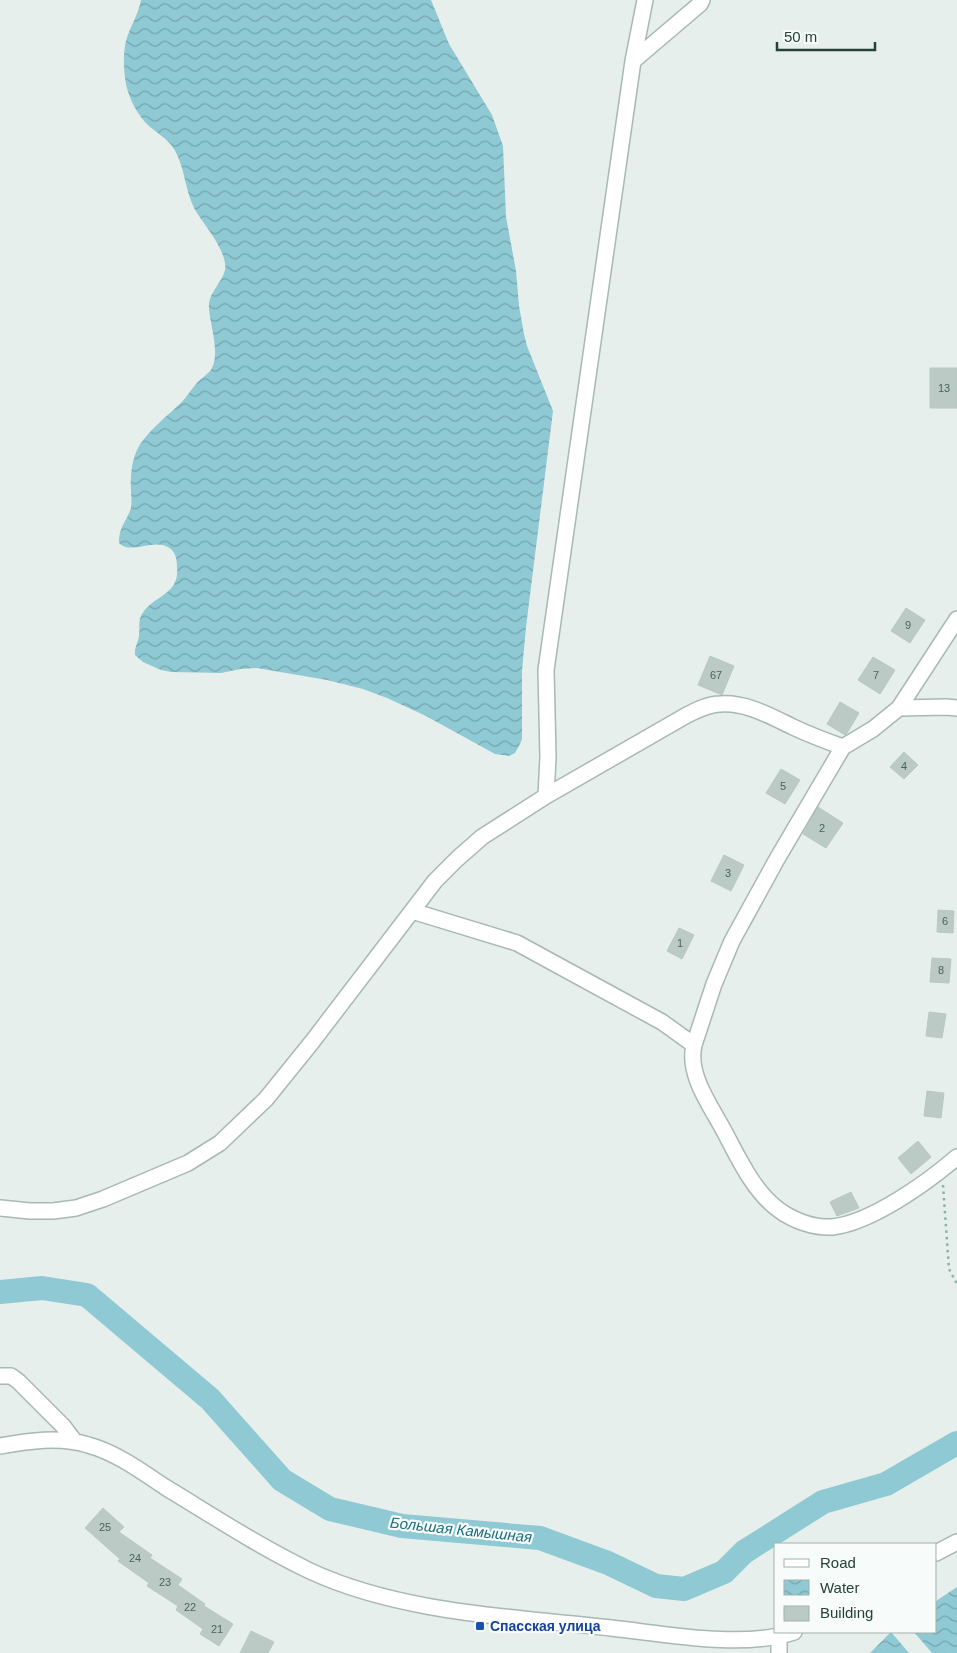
<svg xmlns="http://www.w3.org/2000/svg" width="957" height="1653" viewBox="0 0 957 1653" font-family="Helvetica,sans-serif">
	<style>
		.water { fill: url(#water-waves) }
		.lines { fill: none; stroke-linecap: round; stroke-linejoin: round }
		.river { stroke: #8ec9d4; stroke-width: 24 }
		.building { fill: #bbcac4; stroke: #b8c9c2 }
		.minor-casing { stroke: #a8b8b2; stroke-width: 18 }
		.path { stroke: #86b3a5; stroke-width: 2.5; stroke-dasharray: 2.5 4; stroke-linecap: butt }
		.minor { stroke: #fff; stroke-width: 15 }
		.transit-dot { fill: #1a4fb4; stroke: #f7fbf9; stroke-width: 2 }
		.labels { text-anchor: middle; stroke-width: 4.5; stroke-linejoin: round; paint-order: stroke }
		.number-label { font-size: 11px; fill: #4a645c }
		.transit-label { font-size: 14px; font-weight: bold; fill: #164399; stroke: #f7fbf9; text-anchor: start }
		.water-label { font-size: 15px; font-style: italic; fill: #1c6f80; stroke: #f7fbf9 }
	</style>
	<defs>
		<pattern id="water-waves" width="16" height="10" patternUnits="userSpaceOnUse" patternTransform="scale(1.25)"><rect width="16" height="10" fill="#8ec9d4"/><path d="M0 5q4-4 8 0t8 0" fill="none" stroke="#74a5ad"/></pattern>
	</defs>
	<rect width="100%" height="100%" fill="#e6efeb"/>
	<path class="water" d="M141 0H431L449 44 492 115 503 146 506 217 516 271 519 306 524 334 527 346 553 411 526 627 522 671V739L519 746 515 753 509 756 495 754 426 716 387 698 363 689 327 680 257 668 240 669 221 673 171 672 161 670 143 662 135 655C134 648 138 643 139 636 140 629 138 620 142 614 153 595 180 595 177 567 177 560 176 554 171 549 156 536 131 556 119 543 119 526 127 521 131 508 132 502 131 495 131 489 130 477 132 459 138 448 146 433 169 414 182 402 187 396 191 390 196 384 201 378 209 374 212 368 220 352 210 325 209 308 208 293 222 283 225 270 228 253 206 227 197 213 184 192 186 166 172 146 166 138 157 133 149 126 138 116 129 99 126 84 124 73 123 58 125 46 127 31 138 17 141 0Z
		M957 1587V1653H932L914 1632H936V1601Z
		M891 1632 909 1653H870Z"/>
	<g class="lines">
		<path class="river" d="M0 1292 42 1288 87 1295 210 1399 282 1480 330 1509 402 1526 540 1538 608 1563 656 1586 684 1589 724 1572 744 1552 823 1502 886 1484 957 1443"/>
	</g>
	<path class="building" d="M930 368H957V408H930Z
		M906 608 925 620 910 643 891 631Z
		M710 656 734 666 722 695 698 685Z
		M873 657 895 670 880 694 858 680Z
		M840 702 859 713 847 733 845 735 827 724Z
		M904 752 918 765 904 779 890 767Z
		M781 769 800 780 785 804 766 793Z
		M818 807 843 823 826 848 803 834Z
		M724 855 744 865 731 891 711 881Z
		M938 910 954 911 953 933 937 932Z
		M679 928 694 935 682 959 667 951Z
		M932 958 951 959 949 983 930 982Z
		M929 1012 946 1014 942 1038 926 1036Z
		M927 1091 944 1093 941 1118 924 1116Z
		M918 1141 931 1157 911 1174 898 1158Z
		M851 1192 859 1208 837 1216 830 1202Z
		M103 1508 124 1527 119 1532 152 1555 150 1558 182 1579 178 1585 205 1604 204 1606 233 1624 219 1646 200 1634 203 1629 176 1610 178 1606 147 1586 149 1583 118 1561 120 1559 85 1528Z
		M251 1631 274 1642 268 1653H240Z"/>
	<g class="lines">
		<g class="minor-casing">
			<path id="minor" d="M633 61 700 4 702 0
				M957 619 899 708 946 707 957 708
				M899 708 873 729 843 747 837 757 777 859 732 941 714 984 694 1045C687 1074 710 1105 723 1129 738 1157 753 1191 779 1210 794 1221 814 1228 832 1227 871 1223 928 1182 957 1157
				M546 796 687 715C697 710 709 704 720 704 746 702 770 716 793 727 810 735 826 741 843 747
				M412 911 517 943 662 1022 694 1045
				M0 1208 30 1211H53L76 1208 103 1199 188 1163 220 1143 266 1099 312 1042 435 881 457 859 482 837 546 796 548 757 546 670 633 61 645 0
				M0 1376H11L18 1381 63 1426 75 1442
				M0 1446C28 1441 60 1436 88 1445 115 1452 141 1471 165 1487 213 1516 260 1547 310 1571 400 1613 513 1617 611 1628 666 1634 741 1649 794 1632
				M936 1553 957 1542
				M779 1653V1637"/>
		</g>
		<path class="path" d="M943 1185 949 1269 957 1284"/>
		<use href="#minor" class="minor"/>
	</g>
	<rect class="transit-dot" x="475" y="1621" width="10" height="10" rx="2.5"/>
	<g class="labels">
		<g class="number-label">
			<text x="944" y="392">13</text>
			<text x="908" y="629">9</text>
			<text x="716" y="679">67</text>
			<text x="876" y="679">7</text>
			<text x="904" y="770">4</text>
			<text x="783" y="790">5</text>
			<text x="822" y="832">2</text>
			<text x="728" y="877">3</text>
			<text x="945" y="925">6</text>
			<text x="680" y="947">1</text>
			<text x="941" y="974">8</text>
			<text x="105" y="1531">25</text>
			<text x="135" y="1562">24</text>
			<text x="165" y="1586">23</text>
			<text x="190" y="1611">22</text>
			<text x="217" y="1633">21</text>
		</g>
		<g class="transit-label">
			<text x="490" y="1631">Спасская улица</text>
		</g>
		<g class="water-label">
			<text transform="translate(461 1530) rotate(6)" y="5">Большая Камышная</text>
		</g>
	</g>
	<rect x="774" y="1543" width="162" height="90" fill="#f7fbf9" stroke="#a3b1ad"/>
	<rect x="784" y="1559" width="25" height="8" fill="#ffffff" stroke="#a3b1ad"/>
	<text x="820" y="1568" font-size="15" fill="#24423a">Road</text>
	<rect x="784" y="1580" width="25" height="15" fill="url(#water-waves)" stroke="#a3b1ad"/>
	<text x="820" y="1593" font-size="15" fill="#24423a">Water</text>
	<rect x="784" y="1606" width="25" height="15" fill="#bbcac4" stroke="#a3b1ad"/>
	<text x="820" y="1618" font-size="15" fill="#24423a">Building</text>
	<path d="M777 42v8h98v-8" fill="none" stroke="#24423a" stroke-width="2.5"/>
	<text x="784" y="42" font-size="15" fill="#24423a" stroke="#f7fbf9" stroke-width="4" paint-order="stroke">50 m</text>
</svg>
